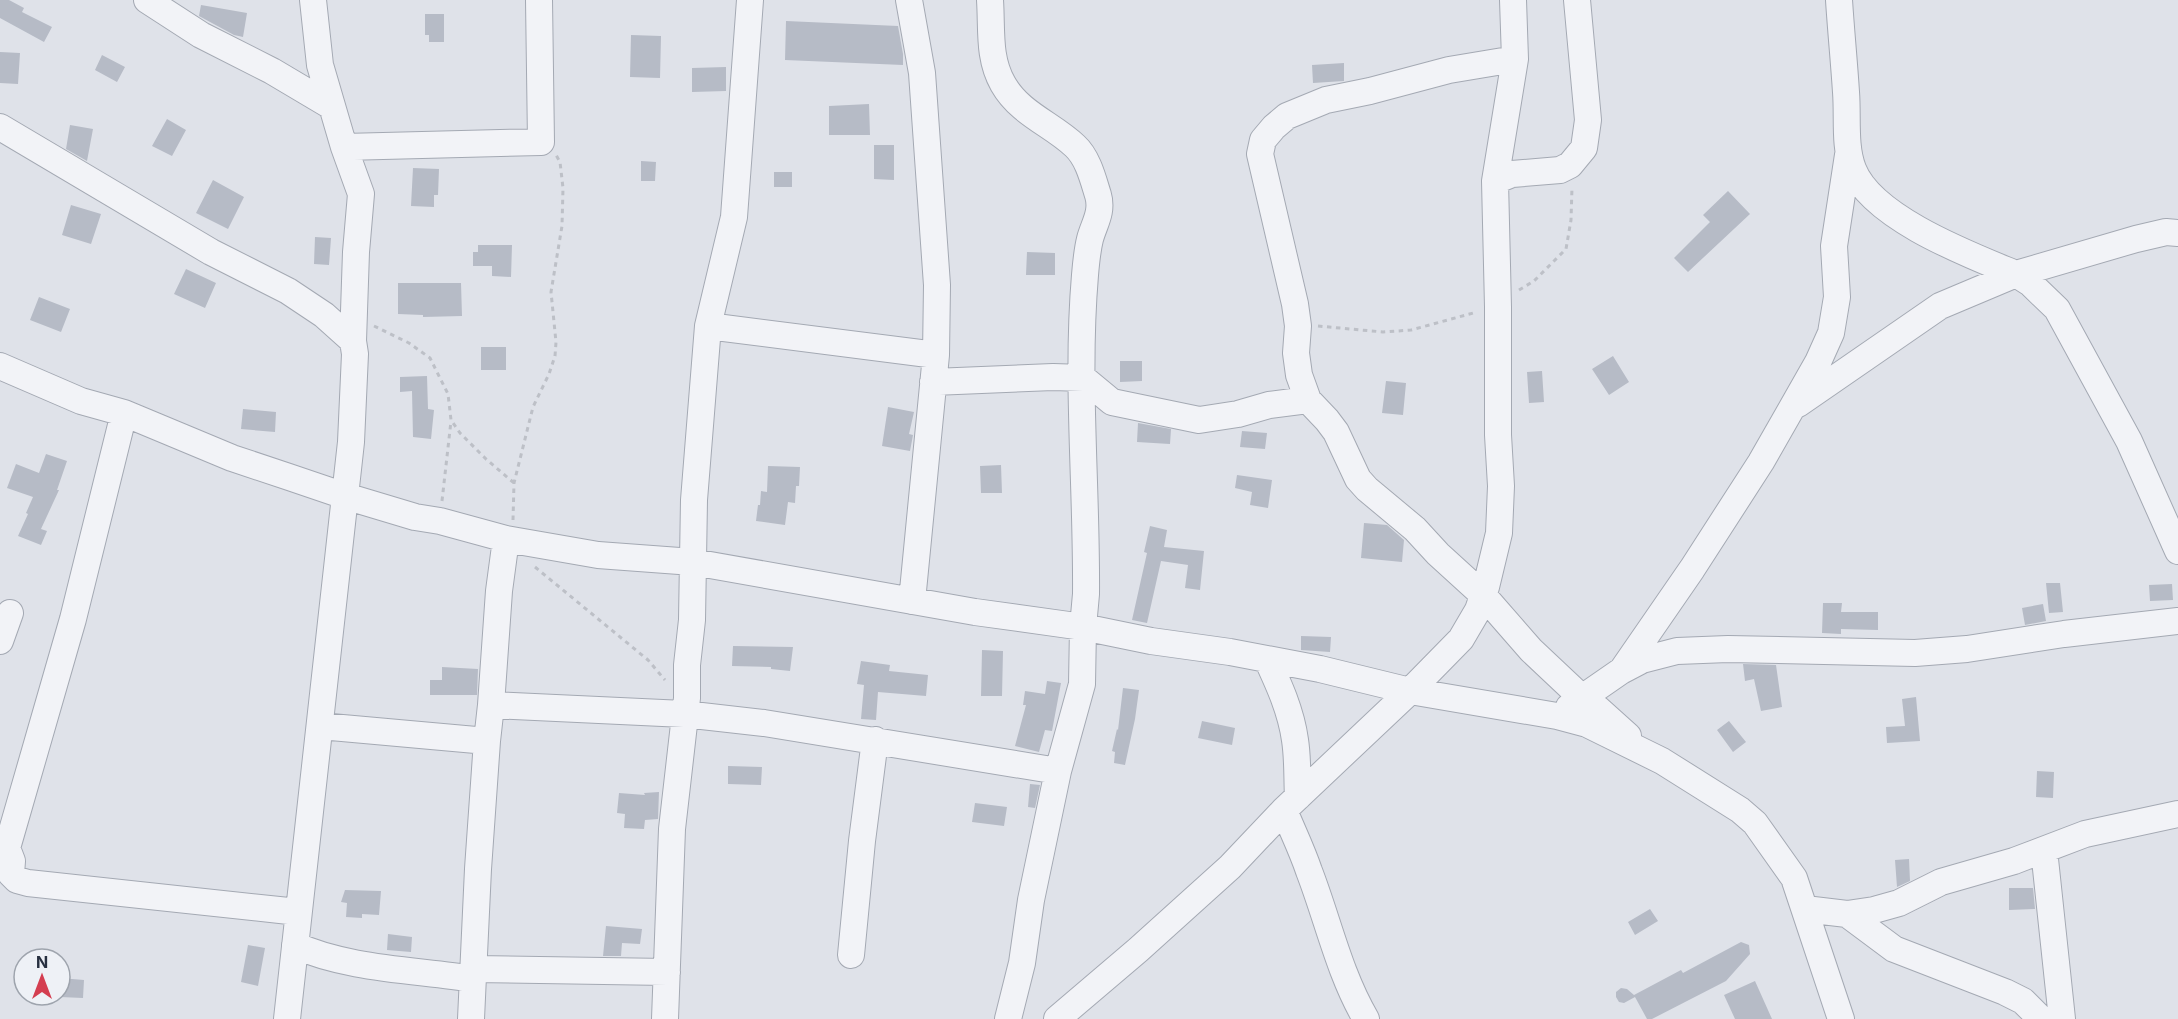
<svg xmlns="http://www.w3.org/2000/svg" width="2178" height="1019" viewBox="0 0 2178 1019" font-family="Inter,sans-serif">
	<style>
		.building { fill: #b6bbc6 }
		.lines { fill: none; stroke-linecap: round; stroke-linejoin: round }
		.minor-casing { stroke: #a4a9b3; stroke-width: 28 }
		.path { stroke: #bdc0c7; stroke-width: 3; stroke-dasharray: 4.5 4.5; stroke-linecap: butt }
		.minor { stroke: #f2f3f7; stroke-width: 26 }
	</style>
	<rect width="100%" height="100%" fill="#dfe2e9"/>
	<path class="building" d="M0 0H9L24 8 22 12 52 27 44 42 0 18Z
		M201 5 247 13 243 37 234 35 199 16Z
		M425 14H444V42H429V35H425Z
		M786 21 898 26 903 54V65L785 60Z
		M631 35 661 36 660 78 630 77Z
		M0 52 20 53 18 84 0 83Z
		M102 55 125 67 117 82 95 70Z
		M1344 63V81L1313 83 1312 65Z
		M726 67V91L692 92V68Z
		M869 104 870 135H829V106Z
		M167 119 186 130 172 156 152 146Z
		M70 125 93 129 87 161 66 149Z
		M874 145H894V180L874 179Z
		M641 161 656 162 655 181H641Z
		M413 168 439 169 438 195H434V207L411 206Z
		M774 172H792V187H774Z
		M213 180 244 197 228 229 196 213Z
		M1728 191 1750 214 1688 272 1674 258 1710 222 1703 215Z
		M71 205 101 214 91 244 62 235Z
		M315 237 331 238 329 265 314 264Z
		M478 245H512L511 277 492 276V266H473V252H478Z
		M1027 252 1055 253V275H1026Z
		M186 269 216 283 205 308 174 294Z
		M398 283H461L462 316 423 317V315L398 314Z
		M39 297 70 309 61 332 30 320Z
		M481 347H506V370H481Z
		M1613 356 1629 382 1609 395 1592 369Z
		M1120 361H1142V381L1120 382Z
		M1542 371 1544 402 1529 403 1527 372Z
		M427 376 428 409 434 410 431 439 413 437 412 391 400 392V377Z
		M1386 381 1406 383 1403 415 1382 413Z
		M888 407 914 412 909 434 913 435 910 451 882 446Z
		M243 409 276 412 275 432 241 429Z
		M1138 423 1171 429 1170 444 1137 442Z
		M1242 431 1267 433 1265 449 1240 447Z
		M46 454 67 461 57 490H59L41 529 47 531 41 545 18 536 28 514 26 513 33 497 7 488 16 464 39 473Z
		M1001 465 1002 493H981L980 466Z
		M768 466 800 467 799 486H796L795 503 788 502 785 525 756 521 758 505H760L761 491 767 492Z
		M1237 475 1272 480 1268 508 1250 505 1252 492 1235 488Z
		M1364 523 1387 525 1404 540 1402 562 1361 558Z
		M1150 526 1167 530 1164 547 1204 551 1200 590 1185 588 1188 565 1161 561 1147 623 1132 620 1147 553 1144 552Z
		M2046 583H2060L2063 612 2049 613Z
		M2172 584 2173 600 2150 601 2149 585Z
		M1823 603H1842L1841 612H1878V630L1841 629V634L1822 633Z
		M2043 604 2046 621 2025 625 2022 608Z
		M1301 636 1331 637 1330 652 1301 650Z
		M733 646 793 647 790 671 771 669V667L732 666Z
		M982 650 1003 651 1002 696H981Z
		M861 661 890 665 889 671 928 675 926 696 878 692 876 720 861 719 864 685 857 684Z
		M1743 664 1776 665 1782 707 1761 711 1754 679 1745 681Z
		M442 667 478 669 477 695H430V680H442Z
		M1047 681 1061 683 1052 731 1045 730 1039 752 1015 746 1026 705H1023L1025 691 1045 694Z
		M1123 688 1139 690 1135 719 1125 765 1114 763 1115 752 1112 751 1117 729 1118 730Z
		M1916 697 1920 741 1887 743 1886 727 1905 726 1902 699Z
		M1202 721 1235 728 1232 745 1198 738Z
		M1729 721 1746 742 1733 752 1717 730Z
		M728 766 762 767 761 785 728 784Z
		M2037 771 2054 772 2053 798 2036 797Z
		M1030 784 1040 785 1035 808 1028 807Z
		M659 792 658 819 645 820 644 829 624 828 625 814 617 813 619 793 645 795 644 793Z
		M975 803 1007 807 1004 826 972 822Z
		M1909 859 1910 881 1897 887 1895 860Z
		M2009 888H2033L2035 909 2009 910Z
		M345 890 381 891 379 915 362 914V918L346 917 347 903 341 902Z
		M1650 909 1658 921 1635 935 1628 922Z
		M606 926 642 929 640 944 622 943 621 956H603Z
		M388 934 412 937 411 952 387 950Z
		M1741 942 1749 945 1750 954 1726 981 1652 1019H1647L1635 997 1624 1003 1619 1002 1616 997V992L1621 988 1627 989 1634 995 1681 970 1683 973Z
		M248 945 265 948 258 986 241 982Z
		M60 978 84 980 83 998 60 997Z
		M1755 981 1772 1019H1735L1724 995Z"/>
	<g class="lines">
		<g class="minor-casing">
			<path id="minor" d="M147 0 201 35 272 71 331 106
				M909 0 922 73 937 285 936 355
				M990 0C992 29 988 58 1003 84 1020 114 1052 124 1075 146 1088 158 1093 179 1098 195 1103 212 1094 224 1090 239 1087 251 1086 263 1085 275 1076 381 1087 488 1086 594L1083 627 1082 684 1058 771 1031 900 1022 963 1008 1019
				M1839 0C1841 31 1844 61 1846 92 1848 117 1844 146 1853 169 1872 218 1970 255 2016 274L2030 283 2057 309 2129 441 2178 551
				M1515 59 1449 70 1370 91 1326 100 1287 116 1274 127 1263 140 1260 154 1295 304 1298 326 1296 353 1299 375 1308 400 1327 420 1336 432 1358 479 1367 489 1415 529 1438 554 1483 595 1531 650 1582 698 1598 709 1628 736
				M0 127 211 252 288 291 324 315 353 341
				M344 147 541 142 539 0
				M1495 181 1512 174 1560 170 1570 165 1584 148 1588 120 1577 0
				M708 326 936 355 912 601
				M0 366 81 401 124 413 232 458 289 477 345 496 415 517 440 521 506 539 598 555 693 562 975 612 1083 627 1151 641 1230 652 1320 669 1410 691 1557 716 1587 724 1662 761 1740 810 1755 823 1794 878 1841 1019
				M933 382 1053 377 1083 378 1112 402 1199 420 1238 414 1269 405 1308 400
				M1798 404 1940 306 2016 274 2136 239 2166 232 2178 233
				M124 413 73 619 7 848 12 861 11 874 17 880 28 883 298 912
				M0 641 10 613
				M1267 659C1279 685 1291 711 1295 740 1298 759 1297 779 1298 797
				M1623 669 1692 569 1761 462 1818 362 1831 333 1837 297 1834 246 1848 155
				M491 705 684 714 764 723 1058 771
				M1569 707 1621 671 1642 660 1677 651 1728 649 1915 653 1967 649 2064 634 2178 621
				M320 726 487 741
				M1284 810C1292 830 1302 850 1309 871 1328 920 1339 973 1366 1019
				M2044 850 2062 1019
				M1805 909 1847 914 1874 910 1899 903 1941 882 2014 861 2085 834 2178 814
				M1847 914 1894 949 2005 992 2023 1001 2041 1019
				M295 945C346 969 418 970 473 979
				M851 955 862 841 875 740
				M474 969 667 972
				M287 1019 351 442 355 354 353 341 356 252 361 194 344 147 320 65 313 0
				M471 1019 478 869 487 741 491 705 499 591 506 539
				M665 1019 672 829 687 698V665L692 620 694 500 708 326 734 217 750 0
				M1057 1019 1138 950 1230 867 1284 810 1410 691 1461 639 1478 610 1486 587 1499 533 1501 486 1498 435V307L1495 181 1515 59 1513 0"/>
		</g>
		<path class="path" d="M1519 290 1534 281 1566 249 1571 220 1572 187
			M374 326 409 343 430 358 448 394 451 420 460 433 486 459 514 483
			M1318 326 1383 332 1411 330 1477 312
			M442 501 451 421
			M513 520 514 483 533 407 549 374 555 356 556 342 551 292 562 226 563 188 560 162 556 155
			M535 567 648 660 665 680"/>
		<use href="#minor" class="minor"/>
	</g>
	<g transform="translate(42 977)"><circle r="28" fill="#eef1f6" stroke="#9ea4ad" stroke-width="1.5"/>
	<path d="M0-4.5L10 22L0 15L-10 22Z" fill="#d43e50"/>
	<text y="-9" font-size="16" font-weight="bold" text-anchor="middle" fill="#273040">N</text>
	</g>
</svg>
